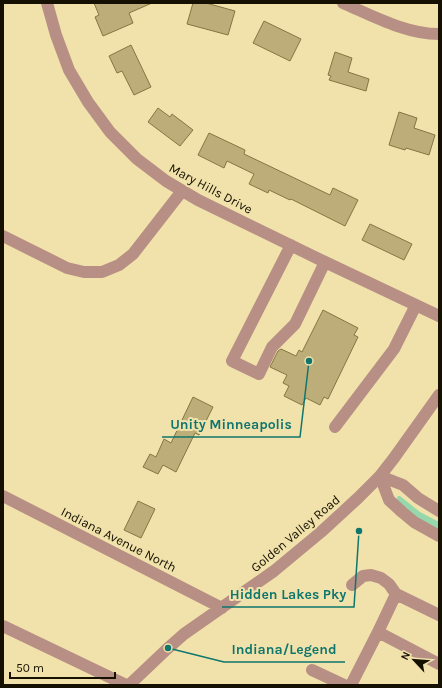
<svg xmlns="http://www.w3.org/2000/svg" width="442" height="688" viewBox="0 0 442 688" font-family="Karla,sans-serif">
	<style>
		.green { fill: #96d7ac }
		.building { fill: #bdae79; stroke: #847642 }
		.lines { fill: none; stroke-linecap: round; stroke-linejoin: round }
		.minor { stroke: #b78f85; stroke-width: 12 }
		.labels { text-anchor: middle; stroke-width: 4; stroke-linejoin: round; paint-order: stroke }
		.street-label { font-size: 13px; fill: #151000; stroke: #f1e2ab }
		.leader { fill: none; stroke: #0f766e; stroke-width: 1.5 }
		.callout-dot { fill: #0f766e; stroke: #f1e2ab; stroke-width: 1.5 }
		.callout-label { font-size: 14px; text-anchor: middle; font-weight: bold; fill: #0f766e; stroke: #f1e2ab; stroke-width: 4; stroke-linejoin: round; paint-order: stroke }
	</style>
	<rect width="100%" height="100%" fill="#f1e2ab"/>
	<path class="green" d="M398 496H400L420 512 439 522V531L424 524 396 500Z"/>
	<path class="building" d="M94 3H152L129 13 133 23 103 36 95 17 99 15Z
		M193 3H206L235 11 228 35 187 24Z
		M264 21 301 39 290 61 253 43Z
		M131 45 151 87 134 95 122 71 117 73 109 56Z
		M335 52 352 58 348 72 369 79 366 91 329 80 331 76 328 75Z
		M158 108 170 117 172 114 193 130 180 146 148 122Z
		M399 112 417 118 414 128 435 135 429 155 406 148 405 150 389 145Z
		M209 133 245 150 244 154 330 195 333 188 358 200 345 226 291 199 290 200 269 190 268 193 249 184 254 174 227 161 224 168 198 155Z
		M370 224 412 244 404 260 362 240Z
		M323 310 358 328 354 335 358 337 328 399 324 397 320 405 306 398 302 405 284 396 289 386 283 383 287 375 270 367 278 351 281 349 296 356 299 350 302 352Z
		M193 397 213 407 199 435 195 433 176 472 163 465 158 474 143 467 150 454 156 457 164 439 171 443Z
		M138 501 155 509 141 538 124 530Z"/>
	<g class="lines">
		<path class="minor" d="M47 3 56 35 69 70 88 102 110 132 137 159 166 181 198 200 325 262 439 316
			M343 3C373 16 406 34 439 34
			M3 236 67 268 84 272H102L119 265 133 254 182 191
			M291 245 232 361 259 374 272 347 295 324 325 262
			M335 427 394 349 416 305
			M380 476 389 500 402 512 414 522 439 536
			M380 476 403 485 418 498 439 511
			M3 496 222 608
			M352 585 363 576 371 575 381 578 389 584 396 594 439 615
			M3 626 126 685
			M378 632 396 594
			M312 670 344 685
			M129 685 167 649 184 634 274 571 321 532 358 498 380 476 394 458 439 395
			M351 685 378 632 439 664"/>
	</g>
	<g class="labels">
		<g class="street-label">
			<text transform="translate(211 188) rotate(28)" y="5">Mary Hills Drive</text>
			<text transform="translate(295 533) rotate(-40)" y="5">Golden Valley Road</text>
			<text transform="translate(119 539) rotate(27)" y="5">Indiana Avenue North</text>
		</g>
	</g>
	<path class="leader" d="M309 361L300 437H162M359 531L354 607H222M168 648L224 662H345"/>
	<g class="callout-dot">
		<circle cx="309" cy="361" r="4"/>
		<circle cx="359" cy="531" r="4"/>
		<circle cx="168" cy="648" r="4"/>
	</g>
	<g class="callout-label">
		<text x="231" y="429">Unity Minneapolis</text>
		<text x="288" y="599">Hidden Lakes Pky</text>
		<text x="284" y="654">Indiana/Legend</text>
	</g>
	<rect width="442" height="688" fill="none" stroke="#151000" stroke-width="8"/>
	<g transform="translate(414 660) rotate(296)" stroke="#f1e2ab" stroke-width="3" paint-order="stroke">
	<path d="M0-3L7 15L0 10L-7 15Z" fill="#151000"/>
	<text y="-6" font-size="11" font-weight="bold" text-anchor="middle" fill="#151000">N</text>
	</g>
	<path d="M10 672v6h105v-6" fill="none" stroke="#151000" stroke-width="2"/>
	<text x="16" y="672" font-size="12" fill="#151000" stroke="#f1e2ab" stroke-width="3" paint-order="stroke">50 m</text>
</svg>
